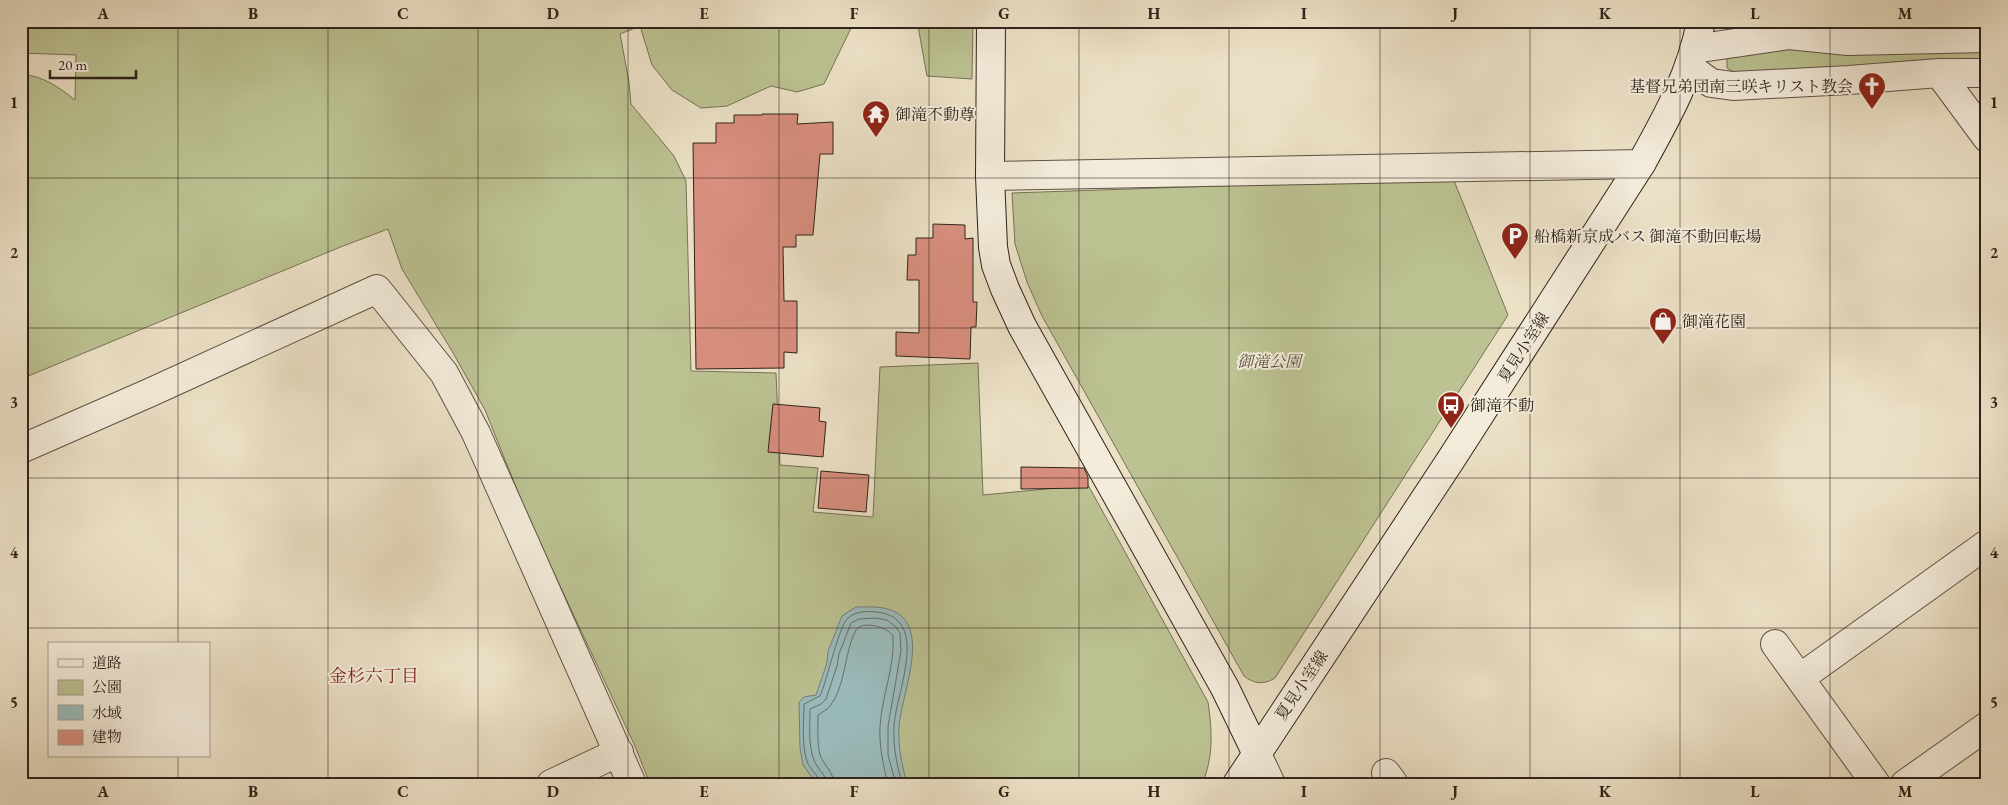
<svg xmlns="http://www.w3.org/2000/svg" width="2008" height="805" viewBox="0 0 2008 805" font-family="'EB Garamond','Noto Serif JP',serif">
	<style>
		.green { fill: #bcc292; stroke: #767256 }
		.water { fill: #9bbcbd; stroke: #707f7c }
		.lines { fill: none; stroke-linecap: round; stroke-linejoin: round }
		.shore { stroke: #65706c; stroke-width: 1 }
		.building { fill: #d98f7f; stroke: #2f231b }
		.street-casing { stroke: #5e5246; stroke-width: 30 }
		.secondary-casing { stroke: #2f231b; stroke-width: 30 }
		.street { stroke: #f3ecdb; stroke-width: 28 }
		.secondary { stroke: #f3ecdb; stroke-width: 28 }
		.grid { fill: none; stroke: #2f231b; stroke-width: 1; stroke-opacity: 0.55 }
		.labels { text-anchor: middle; stroke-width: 4; stroke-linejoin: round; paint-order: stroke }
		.poi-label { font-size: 16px; fill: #2f231b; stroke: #f3ecdb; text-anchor: start }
		.street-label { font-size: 16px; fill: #2f231b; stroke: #f3ecdb }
		.park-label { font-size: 16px; font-style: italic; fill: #59533f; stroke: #f3ecdb }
		.neighbourhood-label { font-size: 18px; fill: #7a1f14; stroke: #f3ecdb }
		.neatline { fill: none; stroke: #2f231b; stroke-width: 2 }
		.grid-label { font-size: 16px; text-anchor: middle; font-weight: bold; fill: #2f231b }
	</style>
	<rect width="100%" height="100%" fill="#ece1c7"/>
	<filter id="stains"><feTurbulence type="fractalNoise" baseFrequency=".004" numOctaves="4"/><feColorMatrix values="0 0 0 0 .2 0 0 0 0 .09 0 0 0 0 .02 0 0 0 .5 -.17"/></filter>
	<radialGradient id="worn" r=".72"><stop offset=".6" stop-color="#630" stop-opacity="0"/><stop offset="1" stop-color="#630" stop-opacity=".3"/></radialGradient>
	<path class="green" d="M21 21H973L972 79 927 76 918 26H852L824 84 797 92 771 86 727 106 701 108 672 90 652 65 640 26 620 34 629 82 631 104 674 156 686 181 691 371 776 373 780 465 818 468 813 512 873 517 880 367 978 363 983 495 1088 485 1208 702C1212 729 1214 757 1202 784H650L635 746 530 522 485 410 452 351 402 269 388 229 343 246 21 379V74C43 76 59 87 75 100L76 55 21 53Z
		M1987 46V62L1736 73 1727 68V55L1751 48Z
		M1453 178 1508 315 1275 678C1264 685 1254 684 1244 676L1042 316 1027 282 1015 244 1012 193Z"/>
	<path class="water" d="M856 607C867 607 880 606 891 610 933 625 901 695 899 727 898 747 902 765 907 784H817L803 765 800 748 799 702 804 697 816 695 827 663 828 651 842 616Z"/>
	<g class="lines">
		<path class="shore" d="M820 784C819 776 812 771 808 764 801 747 804 722 804 704L820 696C827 681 839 625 848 618 856 611 867 611 877 612 932 618 895 694 894 727 893 747 897 765 902 784
			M827 784C826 774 817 769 814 760 808 745 810 724 810 709L821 704 826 699 837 666 839 654 851 623 859 619 876 618 887 620 896 627 900 633 901 651 888 726V755L896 784
			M834 784C834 772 824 766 820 755 817 743 818 728 818 715 822 712 827 710 830 706 846 686 844 652 856 630 862 620 888 627 893 636 895 667 882 695 880 726 879 746 883 764 888 784"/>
	</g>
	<path class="building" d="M762 114H798L797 124 833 122V154H820L813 235H796V247H783L784 301H797V353L784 352V368L696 369 693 143H716V123H734V115H762Z
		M933 224 965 225V239L973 238V302H977L976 327H971L970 359 896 356V332L919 333V280H907L908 255H916V238H933Z
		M773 404 820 408 819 421 826 422 823 457 768 452Z
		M1021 467 1084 468 1088 477V488L1021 489Z
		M821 471 869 475 866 512 818 508Z"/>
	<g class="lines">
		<g class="street-casing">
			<path id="street" d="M1694 49 1789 35 1848 41 1987 38
				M1689 67 1711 83 1733 86 1849 80 1939 73H1987
				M1939 73 1987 138
				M990 176 1641 164
				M21 449 149 393 377 289 444 373 476 433 632 784
				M1775 644 1876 784
				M1800 678 1987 544
				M1256 752 1271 784
				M1386 773 1394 784
				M551 784 619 752
				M1905 784 1987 726"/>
		</g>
		<g class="secondary-casing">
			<path id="secondary" d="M991 21 990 176 993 247 996 265 1005 289 1022 326 1225 688 1256 752
				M1237 784 1450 461 1641 164C1666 119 1692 73 1701 21"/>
		</g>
		<use href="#street" class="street"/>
		<use href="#secondary" class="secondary"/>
	</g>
	<path class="grid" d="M178 21V644M328 21V784M478 21V784M628 21V784M779 21V784M929 21V784M1079 21V784M1229 21V784M1380 21V784M1530 21V784M1680 21V784M1830 21V784M21 178H1987M21 328H1987M21 478H1987M21 628H1987M178 756V784"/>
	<defs>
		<g id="church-pin" transform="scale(1.4375)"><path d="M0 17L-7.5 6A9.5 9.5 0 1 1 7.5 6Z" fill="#8f2418" stroke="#f3ecdb"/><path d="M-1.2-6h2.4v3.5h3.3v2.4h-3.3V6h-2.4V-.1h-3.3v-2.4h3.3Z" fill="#fff"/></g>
		<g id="temple-pin" transform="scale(1.4375)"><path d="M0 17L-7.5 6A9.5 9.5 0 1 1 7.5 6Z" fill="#8f2418" stroke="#f3ecdb"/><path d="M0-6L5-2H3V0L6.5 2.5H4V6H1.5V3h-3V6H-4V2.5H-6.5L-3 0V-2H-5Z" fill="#fff"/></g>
		<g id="parking-pin" transform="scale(1.4375)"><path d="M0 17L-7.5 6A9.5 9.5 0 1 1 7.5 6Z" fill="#8f2418" stroke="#f3ecdb"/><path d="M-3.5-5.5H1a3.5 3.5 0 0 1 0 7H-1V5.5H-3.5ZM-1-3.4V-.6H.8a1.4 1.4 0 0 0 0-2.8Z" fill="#fff"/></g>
		<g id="shop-pin" transform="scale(1.4375)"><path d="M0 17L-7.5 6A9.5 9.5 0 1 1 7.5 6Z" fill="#8f2418" stroke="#f3ecdb"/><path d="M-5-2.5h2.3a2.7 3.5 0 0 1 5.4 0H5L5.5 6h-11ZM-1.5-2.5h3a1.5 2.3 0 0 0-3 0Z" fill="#fff"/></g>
		<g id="bus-pin" transform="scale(1.4375)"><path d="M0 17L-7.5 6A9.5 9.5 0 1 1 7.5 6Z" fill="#8f2418" stroke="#f3ecdb"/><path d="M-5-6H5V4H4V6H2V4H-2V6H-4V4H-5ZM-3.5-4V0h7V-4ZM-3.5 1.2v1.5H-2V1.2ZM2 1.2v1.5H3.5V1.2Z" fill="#fff"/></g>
	</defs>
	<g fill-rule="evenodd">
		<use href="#church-pin" x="1872" y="86"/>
		<use href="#temple-pin" x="876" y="114"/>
		<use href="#parking-pin" x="1515" y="236"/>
		<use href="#shop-pin" x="1663" y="321"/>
		<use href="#bus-pin" x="1451" y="405"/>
	</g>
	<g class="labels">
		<g class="poi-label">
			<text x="1853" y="92" text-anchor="end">基督兄弟団南三咲キリスト教会</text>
			<text x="895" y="120">御滝不動尊</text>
			<text x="1534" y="242">船橋新京成バス 御滝不動回転場</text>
			<text x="1682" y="327">御滝花園</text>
			<text x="1470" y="411">御滝不動</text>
		</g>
		<g class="street-label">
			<text transform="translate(1523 347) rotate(-57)" y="6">夏見小室線</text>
			<text transform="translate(1301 685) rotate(-56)" y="6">夏見小室線</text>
		</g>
		<g class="park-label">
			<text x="1269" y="367">御滝公園</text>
		</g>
		<g class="neighbourhood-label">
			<text x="374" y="682">金杉六丁目</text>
		</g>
	</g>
	<rect width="2008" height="805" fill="none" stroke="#ece1c7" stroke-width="55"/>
	<rect x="48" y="642" width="162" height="115" fill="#f3ecdb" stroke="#a59c8e"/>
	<rect x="58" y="659" width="25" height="8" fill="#f3ecdb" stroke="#a59c8e"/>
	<text x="92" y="668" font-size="15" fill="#2f231b">道路</text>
	<rect x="58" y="680" width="25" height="15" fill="#bcc292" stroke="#a59c8e"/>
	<text x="92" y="692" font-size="15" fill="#2f231b">公園</text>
	<rect x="58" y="705" width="25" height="15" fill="#9bbcbd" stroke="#a59c8e"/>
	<text x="92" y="718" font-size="15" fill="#2f231b">水域</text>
	<rect x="58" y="730" width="25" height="15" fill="#d98f7f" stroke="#a59c8e"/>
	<text x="92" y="742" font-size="15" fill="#2f231b">建物</text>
	<path d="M50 70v8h86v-8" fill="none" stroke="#2f231b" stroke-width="2.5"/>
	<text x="58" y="70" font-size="15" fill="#2f231b" stroke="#f3ecdb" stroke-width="4" paint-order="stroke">20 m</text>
	<rect x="28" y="28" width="1952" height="750" class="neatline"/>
	<g class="grid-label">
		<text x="103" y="19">A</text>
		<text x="253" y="19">B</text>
		<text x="403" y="19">C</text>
		<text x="553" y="19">D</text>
		<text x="704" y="19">E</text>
		<text x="854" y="19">F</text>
		<text x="1004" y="19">G</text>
		<text x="1154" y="19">H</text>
		<text x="1304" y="19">I</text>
		<text x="1455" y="19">J</text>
		<text x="1605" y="19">K</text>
		<text x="1755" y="19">L</text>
		<text x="1905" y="19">M</text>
		<text x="14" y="108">1</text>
		<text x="1994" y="108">1</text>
		<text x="14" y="258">2</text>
		<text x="1994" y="258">2</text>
		<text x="14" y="408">3</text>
		<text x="1994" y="408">3</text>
		<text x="14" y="558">4</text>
		<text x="1994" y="558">4</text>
		<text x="14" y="708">5</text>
		<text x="1994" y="708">5</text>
		<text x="103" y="797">A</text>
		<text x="253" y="797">B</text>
		<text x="403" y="797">C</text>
		<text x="553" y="797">D</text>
		<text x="704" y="797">E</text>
		<text x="854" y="797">F</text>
		<text x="1004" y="797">G</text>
		<text x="1154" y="797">H</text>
		<text x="1304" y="797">I</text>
		<text x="1455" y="797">J</text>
		<text x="1605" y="797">K</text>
		<text x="1755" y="797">L</text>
		<text x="1905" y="797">M</text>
	</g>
	<rect width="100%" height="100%" filter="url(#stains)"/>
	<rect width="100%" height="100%" fill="url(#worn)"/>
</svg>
